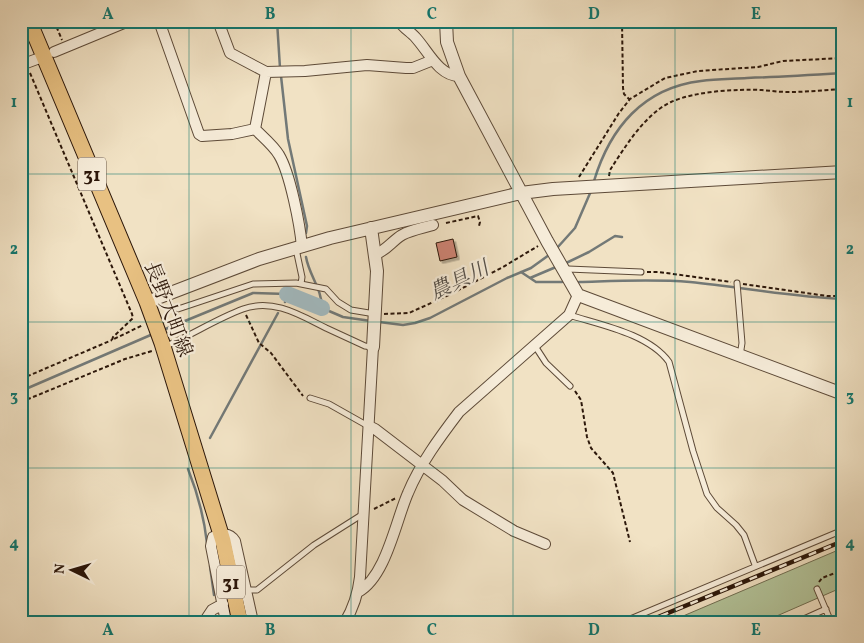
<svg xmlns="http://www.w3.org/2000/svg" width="864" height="643" viewBox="0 0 864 643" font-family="Vollkorn,'Noto Serif JP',serif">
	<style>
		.green { fill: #b3c49a; stroke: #706e52 }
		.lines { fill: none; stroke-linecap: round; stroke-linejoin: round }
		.stream { stroke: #737977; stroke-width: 2.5 }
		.river { stroke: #a2bac0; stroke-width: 16 }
		.building { fill: #cc8272; stroke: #2c170a; filter: url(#shadow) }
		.service-casing { stroke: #5d4a38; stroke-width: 7 }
		.minor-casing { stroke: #5d4a38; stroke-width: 12 }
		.tertiary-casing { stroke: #5d4a38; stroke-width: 14 }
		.primary-casing { stroke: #2c170a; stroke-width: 17 }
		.path { stroke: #2c170a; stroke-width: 2; stroke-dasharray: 4 2.5; stroke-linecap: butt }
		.service { stroke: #f6ecd9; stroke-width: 5 }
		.minor { stroke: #f6ecd9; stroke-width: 10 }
		.tertiary { stroke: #f6ecd9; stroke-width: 12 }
		.primary { stroke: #e8c182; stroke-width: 15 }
		.rail-casing { stroke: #2c170a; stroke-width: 4.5 }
		.rail { stroke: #f6ecd9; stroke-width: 2.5; stroke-dasharray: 8; stroke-linecap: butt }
		.grid { fill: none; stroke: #0f766e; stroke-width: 1; stroke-opacity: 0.55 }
		.labels { text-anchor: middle; stroke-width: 4.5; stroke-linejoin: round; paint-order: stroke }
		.shield { fill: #f6ecd9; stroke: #695748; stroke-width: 1 }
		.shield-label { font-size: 19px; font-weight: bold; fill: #2c170a }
		.street-label { font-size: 20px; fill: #2c170a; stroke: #f6ecd9 }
		.water-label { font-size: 21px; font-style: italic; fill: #55504a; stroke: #f6ecd9 }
		.neatline { fill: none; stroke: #0f766e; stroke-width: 2 }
		.grid-label { font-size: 16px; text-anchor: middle; font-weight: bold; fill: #0f766e }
	</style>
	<defs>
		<filter id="shadow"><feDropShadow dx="2.5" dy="2.5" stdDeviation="0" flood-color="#0004"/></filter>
	</defs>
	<rect width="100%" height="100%" fill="#f1e2c4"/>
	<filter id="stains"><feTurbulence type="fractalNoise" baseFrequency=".004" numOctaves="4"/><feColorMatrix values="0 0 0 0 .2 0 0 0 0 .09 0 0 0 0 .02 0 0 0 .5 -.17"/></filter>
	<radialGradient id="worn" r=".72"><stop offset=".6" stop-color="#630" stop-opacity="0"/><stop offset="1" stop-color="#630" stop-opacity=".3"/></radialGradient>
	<path class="green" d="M843 548V587L763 622H669Z"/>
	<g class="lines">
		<path class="stream" d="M277 21 280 68
			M281 76 288 139 307 226 306 233
			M594 181C610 128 643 88 701 81 716 79 732 79 747 78 779 77 811 75 843 73
			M557 248 575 228 591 191
			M306 257C309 275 322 289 322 308L343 317 371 321
			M564 264 589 252 615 236 622 237
			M521 272 536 282H562
			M530 278 556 267
			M579 282C616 281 653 279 690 282 741 287 792 297 843 299
			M379 322 403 325 415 323 430 318 507 278 531 268 549 255
			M163 330 253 293 287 294 285 302
			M21 391 153 334
			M210 438 278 313
			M188 469C198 494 204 517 207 543
			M210 566 214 595"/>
		<path class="river" d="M287 294 322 308"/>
	</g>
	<path class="building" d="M453 239 457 257 440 261 436 243Z"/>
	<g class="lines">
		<g class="service-casing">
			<path id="service" d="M296 249 302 277 301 284
				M565 271 568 269 641 272
				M737 283 742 343 740 356
				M178 309 253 284 296 283 326 289 338 302 351 310 375 314
				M569 315C601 325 649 334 669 362L693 451 707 494 717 508 736 525 744 535 755 565
				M166 346C192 335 216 319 243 309 273 298 300 315 326 328 339 334 352 340 365 346L372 347
				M535 346 546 363 570 386
				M310 398 329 404 368 426
				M817 589 831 622
				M247 590H257L314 545 363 514
				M623 622 843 530
				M797 622 826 609"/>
		</g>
		<g class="minor-casing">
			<path id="minor" d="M159 21 199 134 202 136 232 134 255 129 266 72
				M218 21 230 53 266 72 305 71 367 65 406 68H413L433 60
				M399 21C403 28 411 32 416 38 428 51 439 76 459 76
				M54 52 129 21
				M21 65 37 59
				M255 129C263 137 274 146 279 155 290 173 300 225 302 247
				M376 254C387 250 392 241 402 235 411 230 423 228 433 225
				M369 426 375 429 443 481 463 500 514 531 545 544
				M358 592C386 577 396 520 408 493 420 464 440 437 459 412L569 315 578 295
				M204 622 212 610 223 604
				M226 622 211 546 213 537C222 534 229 532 235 541L253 622
				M345 622C354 607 358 594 360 577L373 347"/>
		</g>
		<g class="tertiary-casing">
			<path id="tertiary" d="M446 21 447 42 459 76 547 241 578 295 843 394
				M371 228 377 271 373 347
				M147 302 259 259 330 238 521 193 553 189 843 172"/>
		</g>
		<g class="primary-casing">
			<path id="primary" d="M29 21 147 302 162 343 223 541 240 622"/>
		</g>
		<path class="path" d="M54 21 62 40
			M622 21 623 88 624 94 629 99
			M456 25 502 21
			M30 73 132 314 133 318 113 337 112 340 143 325
			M609 176 610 170C625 147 645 114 671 102 696 91 735 89 762 90 771 91 780 92 789 92 807 92 825 90 843 89
			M579 177 619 113 630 99 665 78 698 71 758 67 783 61 843 58
			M446 223 478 216 480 222 479 226
			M647 272H659L731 282
			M743 284 827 296H843
			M384 314 409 313 451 294 503 267 538 246
			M246 315 259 343 271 353 303 396
			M21 379 112 340
			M575 391 581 400 587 437 591 448 613 473 630 542
			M21 402 125 359 152 351
			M374 509 396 498
			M819 582 822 578 843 570"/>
		<use href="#service" class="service"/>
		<use href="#minor" class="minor"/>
		<use href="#tertiary" class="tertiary"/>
		<use href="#primary" class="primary"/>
		<g class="rail-casing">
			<path id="rail" d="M646 622 843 541"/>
		</g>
		<use href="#rail" class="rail"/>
	</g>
	<path class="grid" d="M189 21V622M351 21V622M513 21V622M675 21V622M21 174H843M21 322H843M21 468H843"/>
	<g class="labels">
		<g class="shield">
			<rect x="78" y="157.5" width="28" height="33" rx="4"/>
			<rect x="217" y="565.5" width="28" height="33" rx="4"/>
		</g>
		<g class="shield-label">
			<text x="92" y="181">31</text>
			<text x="231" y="589">31</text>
		</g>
		<g class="street-label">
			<text transform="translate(169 309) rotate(69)" y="7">長野大町線</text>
		</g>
		<g class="water-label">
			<text transform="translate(459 280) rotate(-26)" y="7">農具川</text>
		</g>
	</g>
	<rect width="864" height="643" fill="none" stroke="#f1e2c4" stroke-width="55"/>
	<g transform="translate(72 570) rotate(275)" stroke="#f6ecd9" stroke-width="4" paint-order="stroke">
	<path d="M0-4L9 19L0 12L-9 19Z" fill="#2c170a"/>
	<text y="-8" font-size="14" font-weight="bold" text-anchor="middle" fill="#2c170a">N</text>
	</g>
	<rect x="28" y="28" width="808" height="588" class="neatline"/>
	<g class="grid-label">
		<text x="108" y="19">A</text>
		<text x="270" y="19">B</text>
		<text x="432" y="19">C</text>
		<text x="594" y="19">D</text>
		<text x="756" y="19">E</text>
		<text x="14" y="107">1</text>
		<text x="850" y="107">1</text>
		<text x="14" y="254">2</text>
		<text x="850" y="254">2</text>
		<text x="14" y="401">3</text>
		<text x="850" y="401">3</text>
		<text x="14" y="548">4</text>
		<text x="850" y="548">4</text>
		<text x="108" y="635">A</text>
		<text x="270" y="635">B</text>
		<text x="432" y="635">C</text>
		<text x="594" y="635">D</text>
		<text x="756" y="635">E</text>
	</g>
	<rect width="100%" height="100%" filter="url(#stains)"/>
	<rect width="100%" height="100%" fill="url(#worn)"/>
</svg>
